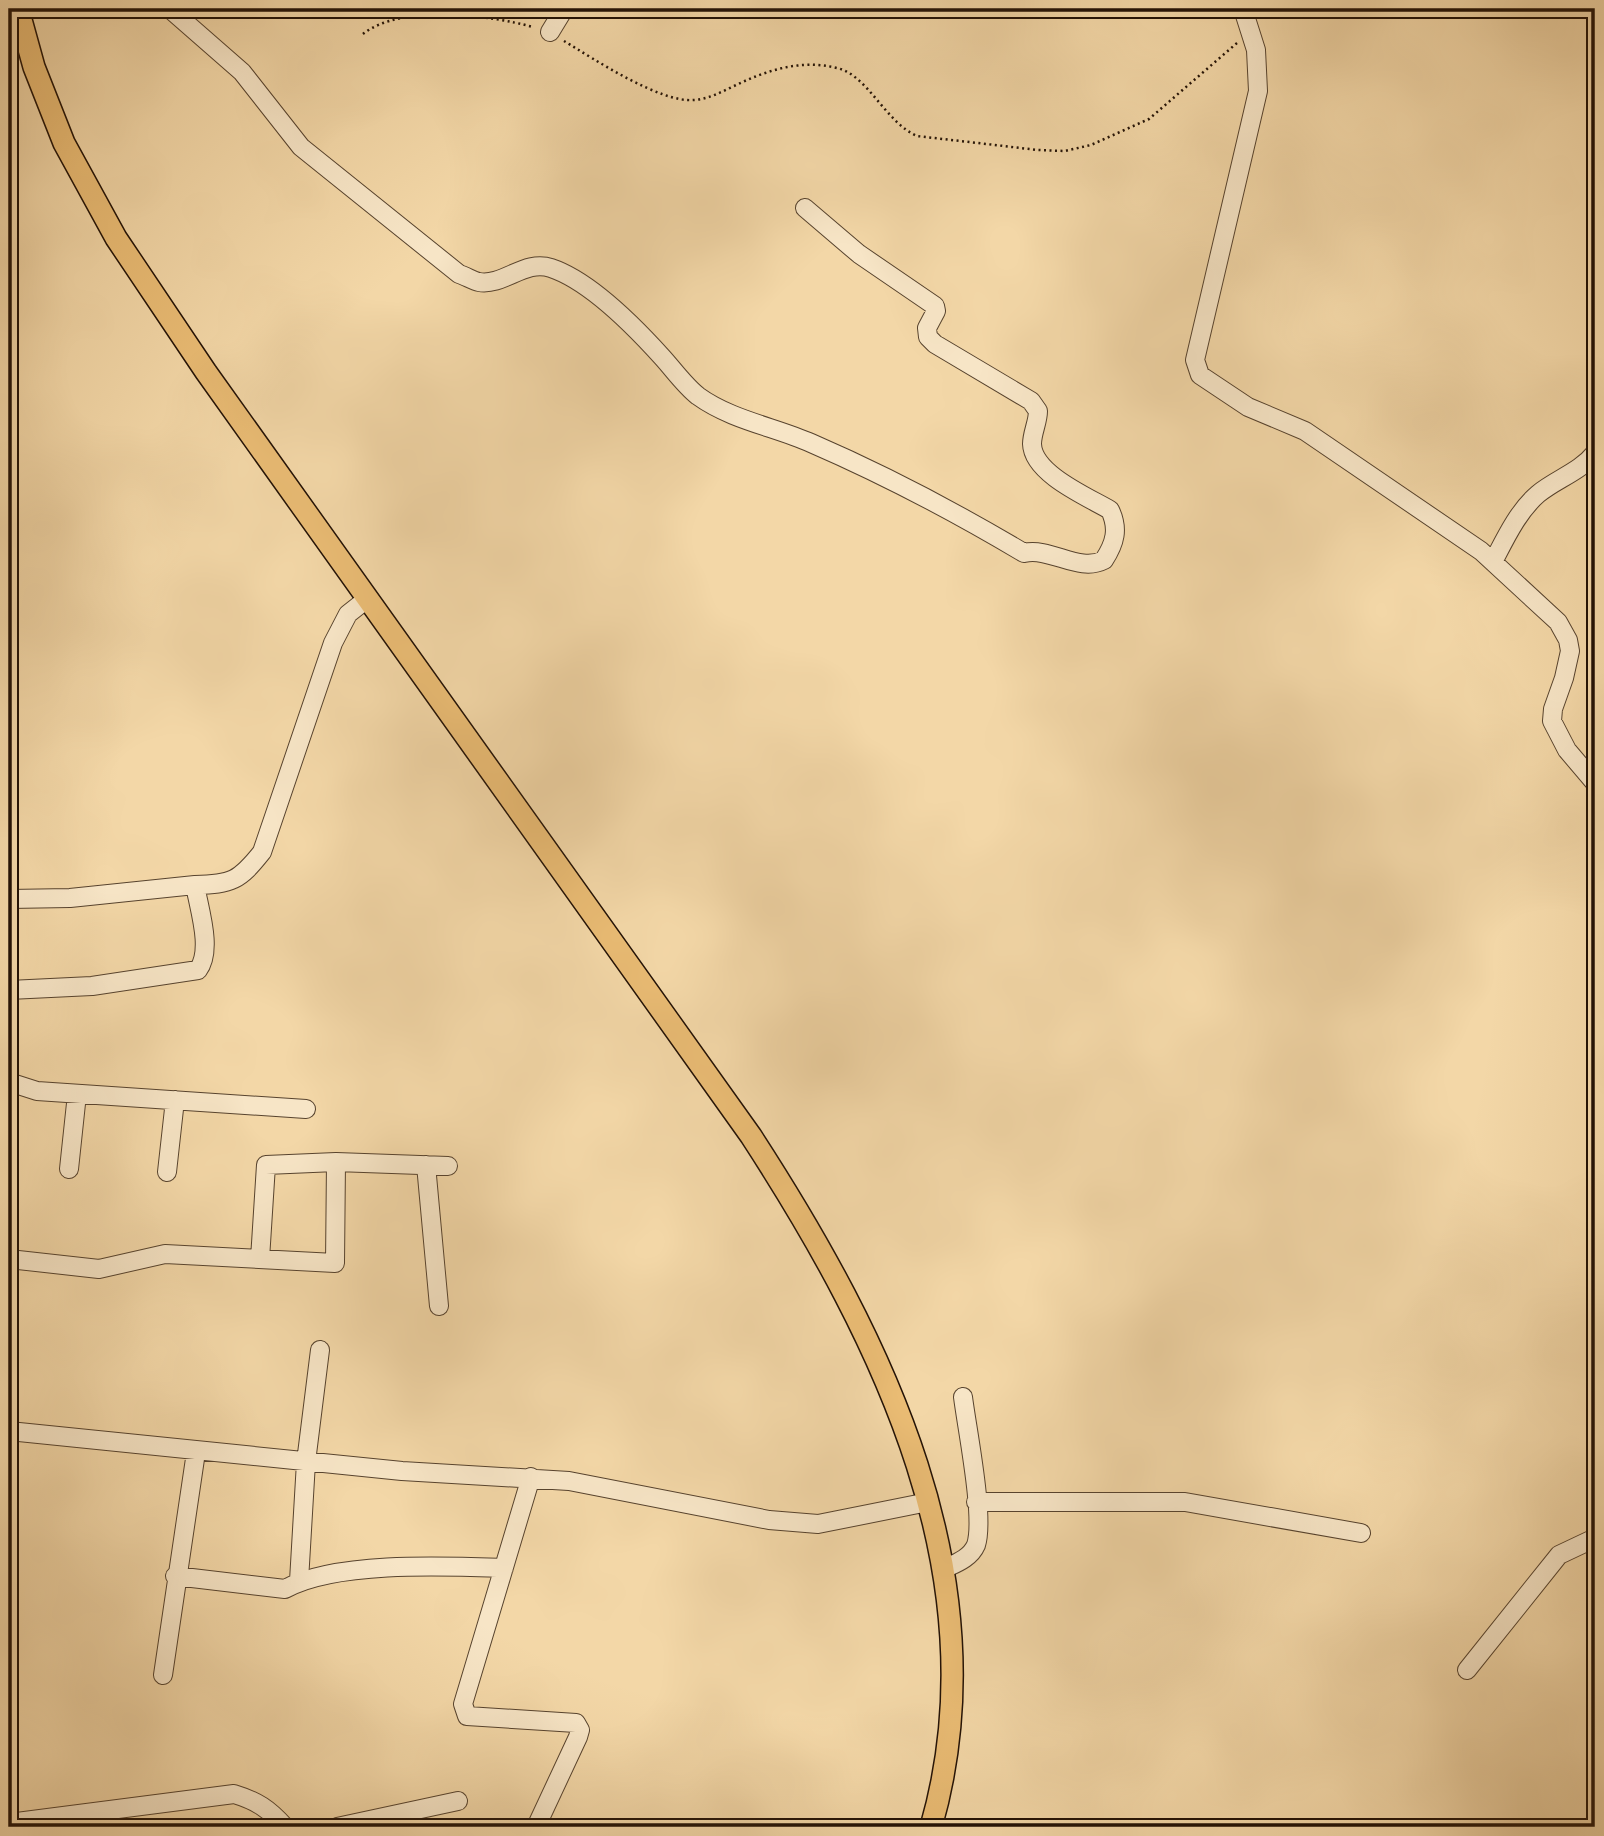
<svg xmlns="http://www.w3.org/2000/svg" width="1604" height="1836" viewBox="0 0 1604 1836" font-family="'Libre Caslon Text',serif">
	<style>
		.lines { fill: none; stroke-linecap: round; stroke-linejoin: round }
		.minor-casing { stroke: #57432e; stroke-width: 20 }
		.major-casing { stroke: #231206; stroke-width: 24 }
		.path { stroke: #231206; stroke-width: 2.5; stroke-dasharray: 2 3.5; stroke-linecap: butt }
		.minor { stroke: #f7e5c6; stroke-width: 18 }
		.major { stroke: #eabc74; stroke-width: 21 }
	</style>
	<rect width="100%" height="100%" fill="#f3d7a7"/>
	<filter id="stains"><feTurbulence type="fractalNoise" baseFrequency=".00286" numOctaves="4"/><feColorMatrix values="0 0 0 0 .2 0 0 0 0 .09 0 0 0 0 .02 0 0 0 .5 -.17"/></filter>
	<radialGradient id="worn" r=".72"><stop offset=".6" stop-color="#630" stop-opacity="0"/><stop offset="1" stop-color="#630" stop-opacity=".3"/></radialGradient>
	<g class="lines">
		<g class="minor-casing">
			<path id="minor" d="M170 9 242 72 301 147 459 274C466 276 473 281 479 282 504 286 525 259 551 268 590 281 634 326 662 357 673 369 685 386 698 396 731 420 775 427 811 443 885 475 955 512 1024 553 1051 547 1079 573 1104 560 1115 543 1119 529 1110 510 1088 497 1033 474 1032 444 1032 433 1038 422 1038 411L1031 401 935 344 928 337 927 328 936 311 935 306 859 254 805 208
				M1243 9 1256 50 1258 91 1195 360 1200 375 1248 407 1305 431 1481 551 1558 622 1568 640 1570 651 1564 678 1553 709 1552 721 1567 750 1595 783
				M550 32 564 9
				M1493 562C1505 539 1518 511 1538 494 1556 479 1580 472 1595 453
				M195 885C232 884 239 881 262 852L333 643 348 614 367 599
				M9 899 70 898 195 885C199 909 213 950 198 970L92 986 9 990
				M9 1082 37 1091 306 1109
				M426 1165 439 1306
				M69 1169 77 1094
				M167 1172 175 1100
				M9 1259 99 1269 165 1254 335 1263 336 1162
				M260 1259 266 1165 336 1162 448 1166
				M9 1431 402 1471 569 1481 769 1520 818 1524 928 1502
				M531 1477 463 1704 467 1716 576 1723 580 1730 578 1737 536 1827
				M976 1502H1185L1361 1533
				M942 1570C954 1564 970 1559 976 1545 985 1518 967 1429 963 1397
				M175 1576 285 1589C335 1561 446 1566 504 1568
				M299 1581 306 1462 320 1350
				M1467 1670 1559 1555 1595 1538
				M163 1675 196 1452
				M9 1823 234 1794C257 1801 269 1809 285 1827
				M337 1827 458 1801"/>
		</g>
		<g class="major-casing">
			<path id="major" d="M18 9 34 67 64 143 116 238 206 372 751 1136C883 1339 1002 1580 931 1827"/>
		</g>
		<path class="path" d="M363 34C400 4 490 15 533 27
			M564 41C594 59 660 103 694 100 709 99 721 92 734 86 767 70 801 59 837 68 868 75 885 122 917 136L1038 150 1065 151 1091 145 1149 119 1237 43"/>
		<use href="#minor" class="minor"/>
		<use href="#major" class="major"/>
	</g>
	<rect width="1604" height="1836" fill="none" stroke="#f3d7a7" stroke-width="35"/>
	<rect x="10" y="10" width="1583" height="1815" fill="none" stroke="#231206" stroke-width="3.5"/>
	<rect x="18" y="18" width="1569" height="1801" fill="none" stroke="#231206" stroke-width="2"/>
	<rect width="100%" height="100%" filter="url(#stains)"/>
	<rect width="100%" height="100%" fill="url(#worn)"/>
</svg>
